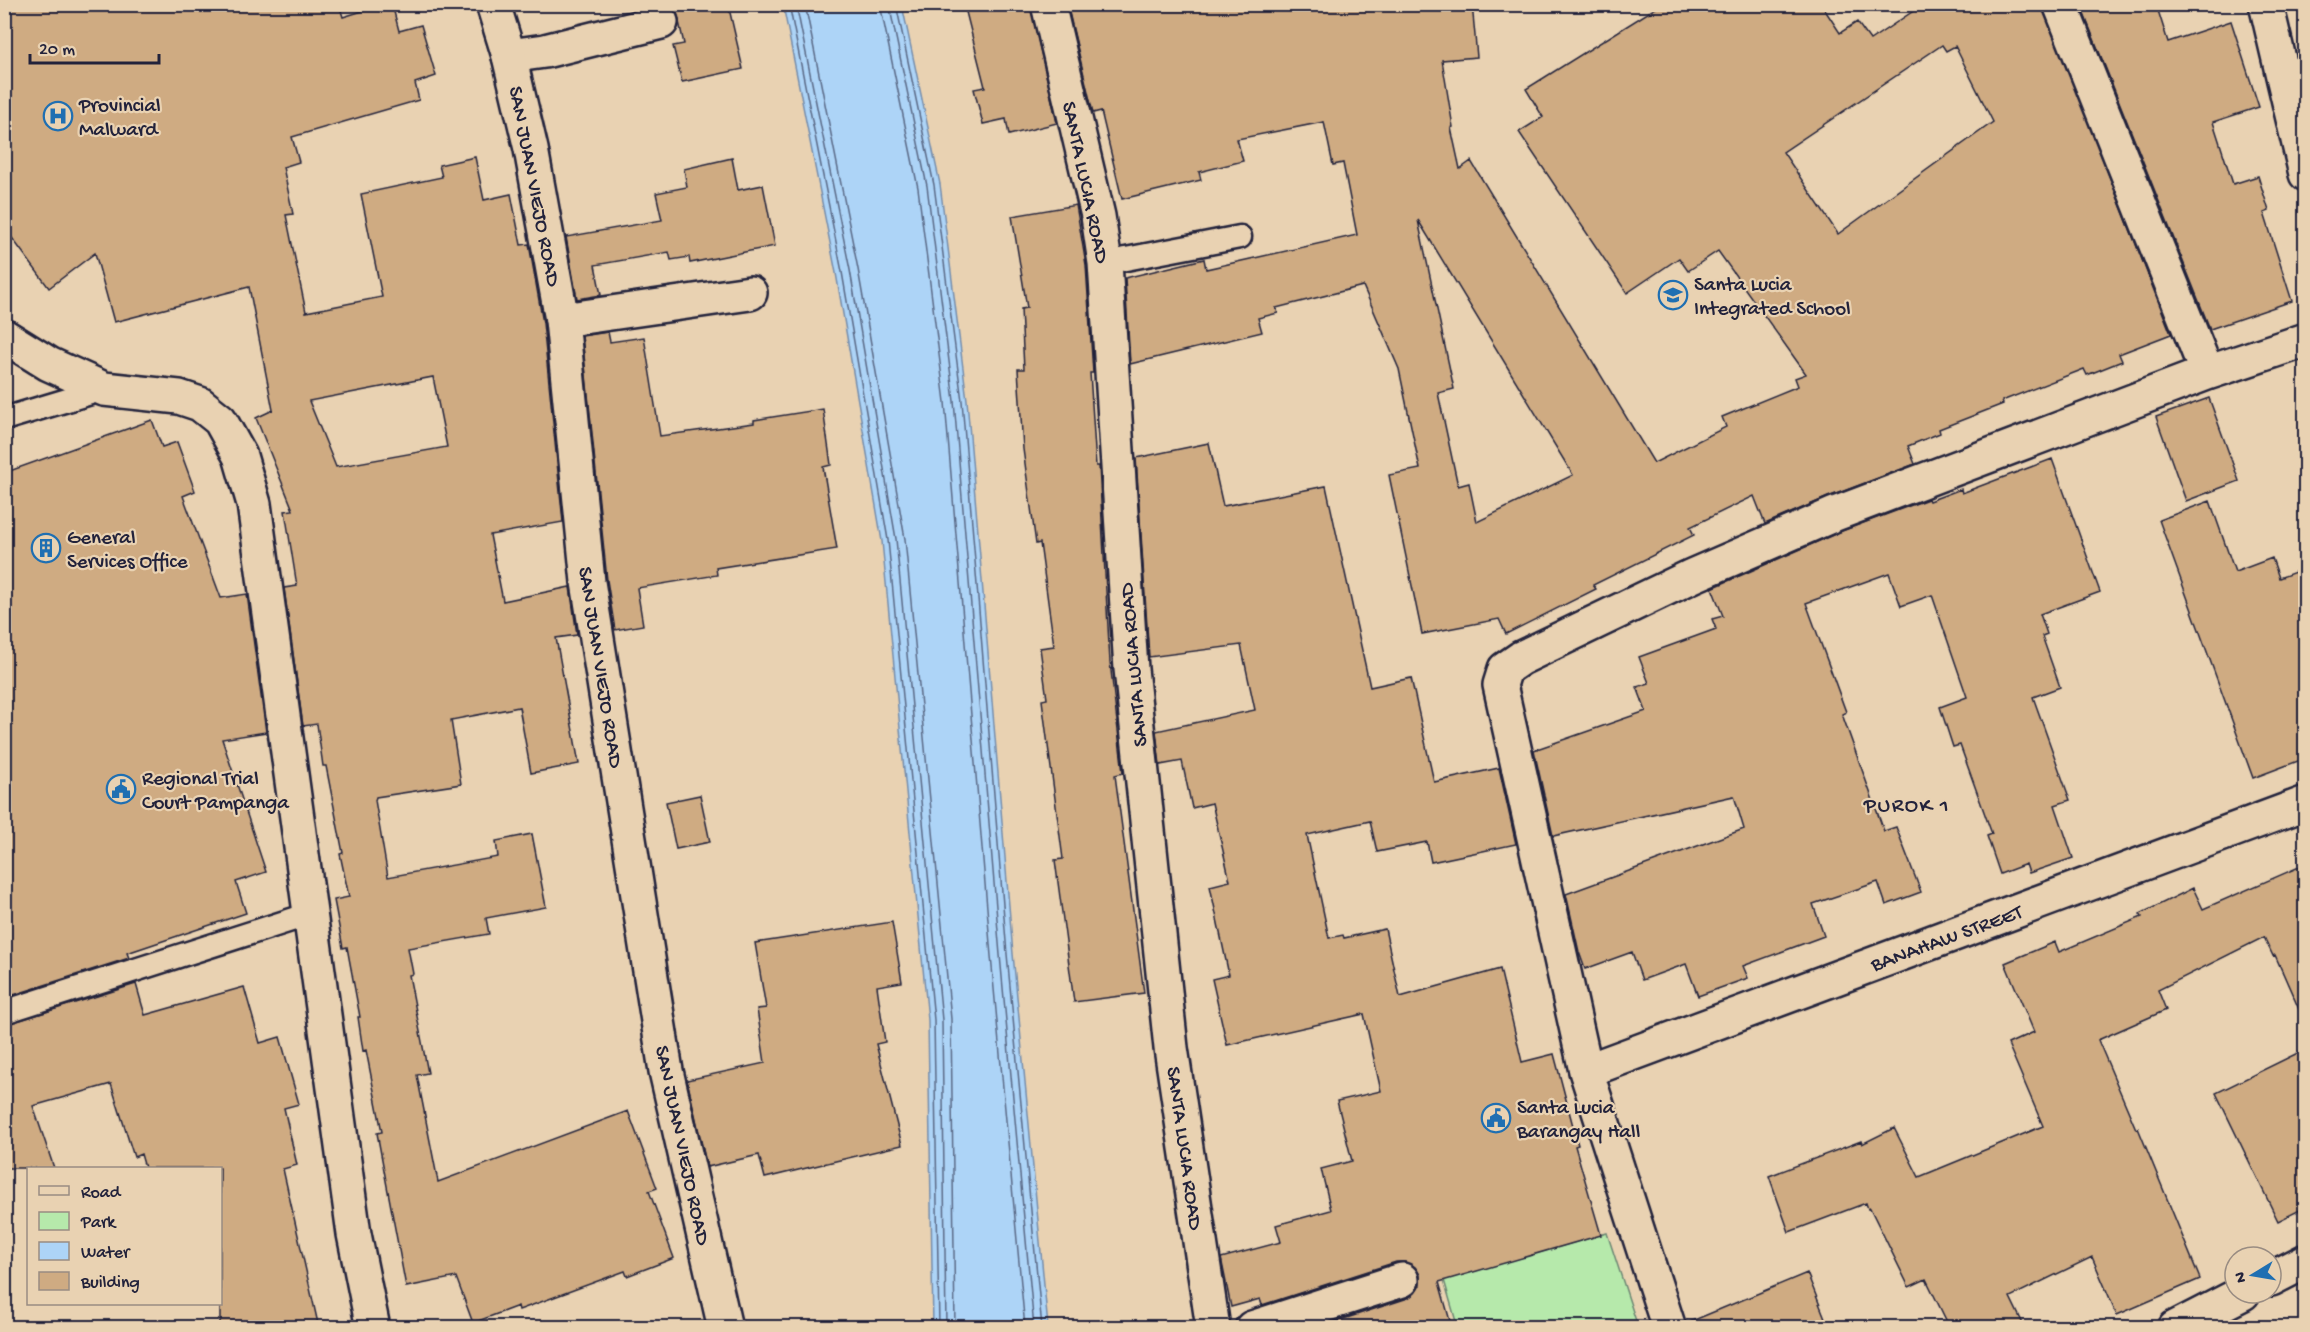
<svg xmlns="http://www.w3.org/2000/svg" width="2310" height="1332" viewBox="0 0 2310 1332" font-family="'Gochi Hand',sans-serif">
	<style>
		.green { fill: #b6e9ab; stroke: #6c8673; stroke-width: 1.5 }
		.water { fill: #add4f7; stroke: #758dac; stroke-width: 1.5 }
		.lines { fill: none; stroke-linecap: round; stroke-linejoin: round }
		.shore { stroke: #5a6986; stroke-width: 1.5 }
		.building { fill: #cfab82; stroke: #22223b; stroke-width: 1.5; fill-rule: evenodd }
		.service-casing { stroke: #22223b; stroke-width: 27 }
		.minor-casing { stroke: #22223b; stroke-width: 38 }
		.tertiary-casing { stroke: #22223b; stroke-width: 38 }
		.service { stroke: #e9d2b2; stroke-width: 22 }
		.minor { stroke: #e9d2b2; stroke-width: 33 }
		.tertiary { stroke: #e9d2b2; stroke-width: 33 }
		.labels { text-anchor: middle; stroke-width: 4.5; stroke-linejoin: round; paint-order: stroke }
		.poi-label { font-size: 21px; fill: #22223b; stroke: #e9d2b2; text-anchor: start }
		.street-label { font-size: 21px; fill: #22223b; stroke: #e9d2b2 }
		.neighbourhood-label { font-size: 22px; letter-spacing: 1.5px; fill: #22223b; stroke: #e9d2b2 }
	</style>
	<rect width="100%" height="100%" fill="#e9d2b2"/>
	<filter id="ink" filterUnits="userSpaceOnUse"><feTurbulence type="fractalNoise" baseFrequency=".0167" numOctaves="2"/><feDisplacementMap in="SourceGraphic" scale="12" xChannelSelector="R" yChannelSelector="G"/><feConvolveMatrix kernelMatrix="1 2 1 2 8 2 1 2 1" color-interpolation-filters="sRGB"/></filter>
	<g filter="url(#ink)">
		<path class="green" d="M1607 1233 1638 1327H1450L1457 1325 1444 1280Z"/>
		<path class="water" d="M783 5H902L940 184 967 400 1013 954 1048 1327H933L928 1020 882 541 836 273Z"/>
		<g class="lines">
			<path class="shore" d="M789 4 842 272 888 540 934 1020 939 1328
				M796 4 850 270 896 539 942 1020 946 1328
				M805 4 858 269 905 539 951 1019 955 1328
				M880 4 918 188 945 402 991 956 1025 1328
				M889 4 927 186 954 401 1000 955 1034 1328
				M896 4 934 185 962 401 1007 954 1042 1328"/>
		</g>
		<path class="building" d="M4 4H339L343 17 385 4H392L399 31 421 25 436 76 415 83 419 100 292 137 299 162 283 167 293 214 286 215 306 312 382 297 361 194 442 177 439 165 475 157 484 200 511 194 521 245 529 244 543 323 563 522 490 535 503 601 570 587 577 635 556 638 579 764 531 773 519 707 451 720 461 784 376 797 375 800 388 877 498 857 496 841 532 834 546 907 486 918 489 934 408 948 413 974 409 975 428 1073 417 1075 438 1182 628 1111 657 1188 649 1191 674 1258 627 1276 625 1271 519 1310 518 1306 473 1323 456 1277 406 1287 377 1133 382 1132 366 1050 363 1051 358 1017H360L347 947 343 948 334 900 349 897 340 854 343 853 326 766H323L317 724 303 726 284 588 297 586 285 511 293 510 256 418 273 410 249 287 114 322 95 253 49 288 4 227ZM433 377 447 447 336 467 309 401Z
			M675 4H728L743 69 682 82 673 46 684 44Z
			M964 4H1030L1057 123 1009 135 1006 119 983 124 974 89 985 87Z
			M1067 4H1472L1477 57 1442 60 1453 127 1451 128 1460 169 1471 161 1654 463 1726 427 1722 417 1798 386 1795 378 1806 374 1718 251 1688 271 1679 258 1627 293 1519 132 1543 117 1526 89 1662 4H1821L1840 33 1857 22 1870 40 1924 4H2042L2171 334 2119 354 2122 361 2087 375 2084 369 2002 401 2003 404 1939 429 1940 433 1908 446 1915 464 1828 497 1765 524 1754 496 1690 527 1694 535 1593 585 1596 589 1506 634 1499 619 1422 634 1389 475 1420 469 1399 369 1363 286 1276 308 1278 313 1258 318 1262 332 1130 364 1125 278 1204 259 1206 269 1357 235 1343 163 1333 165 1324 122 1237 139 1243 161 1199 172 1201 180 1122 199 1101 111 1093 113ZM1942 45 1946 51 1955 46 1993 122 1838 234 1783 152ZM1418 220 1573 475 1477 522 1469 483 1458 486 1438 393 1454 389Z
			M2080 4H2156L2168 42 2231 21 2259 107 2213 122 2233 184 2258 176 2269 211 2264 213 2292 301 2210 329Z
			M732 158 738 190 763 185 775 246 690 263 689 257 671 260 669 252 595 265 601 295 577 299 566 237 662 220 656 193 687 187 684 169Z
			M1076 205 1086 265 1093 373H1090L1096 466H1099L1110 662 1123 773 1115 775 1144 993 1074 1002 1055 860 1063 859 1042 700 1047 699 1040 648 1054 646 1040 543 1036 544 1023 449 1018 369H1024L1021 309 1027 308 1012 216Z
			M608 332 610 342 644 337 660 436 754 423V420L823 409 831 465 823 467 837 549 716 568 717 575 637 588 643 625 615 630 607 580 582 336Z
			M2209 398 2239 481 2186 501 2156 417Z
			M152 420 162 447 177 442 195 491 183 496 221 598 247 594 266 732 222 739 266 872 236 882 246 913 127 953 129 958 4 998V473Z
			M1209 443 1223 506 1326 486 1370 687 1411 678 1434 782 1499 768 1516 844 1431 862 1427 842 1377 852 1370 821 1307 835 1329 938 1343 935 1344 938 1385 929 1400 997 1500 969 1522 1062 1554 1054 1578 1145 1575 1146 1601 1235 1439 1282 1452 1328H1316L1408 1298 1415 1293 1420 1285V1275L1415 1267 1405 1262H1396L1262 1305 1260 1299 1231 1307 1221 1258 1281 1242 1276 1225 1331 1210 1321 1169 1352 1161 1337 1101 1381 1091 1364 1014 1227 1045 1212 979 1229 975 1210 886 1230 881 1212 803 1192 808 1182 761 1160 765 1156 731 1255 710 1241 645 1149 657 1136 458Z
			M2052 459 2100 592 2040 614 2047 634 2042 636 2060 687 2033 697 2070 800 2055 805 2073 858 2029 873 2026 864 2000 874 1987 836 1992 834 1960 745 1953 747 1940 707 1967 697 1932 595 1901 606 1889 573 1806 603 1846 712 1842 714 1884 831 1896 827 1921 892 1886 905 1878 882 1813 904 1824 936 1743 966 1748 978 1698 996 1686 964 1642 980 1632 952 1585 969 1579 952 1566 894 1744 829 1734 796 1553 836 1534 750 1646 711 1637 687 1649 683 1639 657 1716 629 1712 619 1723 616 1712 588 1842 531 1928 499 1929 501 1961 489 1962 493Z
			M2210 501 2235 572 2272 558 2279 578 2306 568V758L2253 778 2159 520Z
			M700 795 710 842 676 849 666 802Z
			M2306 864V1025L2275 955 2273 956 2264 937 2158 990 2166 1010 2098 1040 2136 1129 2138 1128 2200 1279 2117 1315 2092 1257 2010 1297 2025 1328H1950L1926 1279 1909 1287 1870 1208 1868 1209 1866 1203 1789 1232 1769 1176 1861 1141 1862 1144 1894 1128 1919 1177 2043 1126 2008 1044 2034 1032 2005 963 2055 942 2059 952 2142 917 2140 914 2193 888 2203 909Z
			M892 922 902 982 877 986 885 1042 876 1044 902 1145 765 1178 759 1155 707 1167 687 1080 765 1063 757 1009 766 1008 755 943Z
			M136 984 145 1015 244 987 260 1043 280 1037 299 1104 284 1108 297 1165 283 1169 319 1328H220V1168H145L141 1154 134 1157 111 1084 33 1106 54 1168H4V1025Z
			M2306 1049V1207L2278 1221 2216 1093Z
			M1807 1273 1829 1328H1687V1323Z"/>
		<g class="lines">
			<g class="service-casing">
				<path id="service" d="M1105 263 1240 237
					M4 419 104 389
					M4 1012 310 914"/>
			</g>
			<g class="minor-casing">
				<path id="minor" d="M1048 4 1098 216 1105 263 1131 669 1171 1048 1213 1328
					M2060 4 2207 373
					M2266 4 2306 174
					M509 56 545 51 661 22
					M562 320 750 293
					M4 336 49 364 104 389 179 397 200 404 220 420 240 456 254 504 354 1234 373 1328
					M1586 1071 2306 803
					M2271 1279 2306 1261
					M1252 1328 1402 1280
					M1669 1328 1586 1071 1500 685 1505 669 1521 658 1692 576 1835 514 2207 373 2306 340
					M2175 1328 2243 1293"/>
			</g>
			<g class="tertiary-casing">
				<path id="tertiary" d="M493 4 509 56 531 149 562 320 588 582 666 1071 725 1328"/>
			</g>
			<use href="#service" class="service"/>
			<use href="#minor" class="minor"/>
			<use href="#tertiary" class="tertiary"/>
		</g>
	</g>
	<defs>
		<g id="hospital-ring" transform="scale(1.5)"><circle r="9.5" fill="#e9d2b2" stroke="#1f6fb2" stroke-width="1.5"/><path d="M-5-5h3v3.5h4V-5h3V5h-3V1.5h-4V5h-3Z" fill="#1f6fb2"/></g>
		<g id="school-ring" transform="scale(1.5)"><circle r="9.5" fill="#e9d2b2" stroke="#1f6fb2" stroke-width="1.5"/><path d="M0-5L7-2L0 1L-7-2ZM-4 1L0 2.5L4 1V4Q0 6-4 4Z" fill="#1f6fb2"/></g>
		<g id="building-ring" transform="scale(1.5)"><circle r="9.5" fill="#e9d2b2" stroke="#1f6fb2" stroke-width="1.5"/><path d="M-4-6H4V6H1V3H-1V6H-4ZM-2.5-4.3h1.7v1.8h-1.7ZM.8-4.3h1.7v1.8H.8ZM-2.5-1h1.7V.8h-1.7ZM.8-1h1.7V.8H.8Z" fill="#1f6fb2"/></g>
		<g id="civic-ring" transform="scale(1.5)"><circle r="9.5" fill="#e9d2b2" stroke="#1f6fb2" stroke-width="1.5"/><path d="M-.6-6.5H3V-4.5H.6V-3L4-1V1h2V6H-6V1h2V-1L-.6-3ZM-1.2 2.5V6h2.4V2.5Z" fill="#1f6fb2"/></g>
	</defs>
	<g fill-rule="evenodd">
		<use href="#hospital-ring" x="58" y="116"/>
		<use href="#school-ring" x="1673" y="295"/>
		<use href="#building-ring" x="46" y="548"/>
		<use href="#civic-ring" x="121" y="789"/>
		<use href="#civic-ring" x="1496" y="1118"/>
	</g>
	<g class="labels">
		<g class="poi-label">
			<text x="79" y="111">Provincial<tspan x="79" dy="24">Malward</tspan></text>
			<text x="1694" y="290">Santa Lucia<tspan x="1694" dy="24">Integrated School</tspan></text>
			<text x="67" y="543">General<tspan x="67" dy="24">Services Office</tspan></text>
			<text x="142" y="784">Regional Trial<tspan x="142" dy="24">Court Pampanga</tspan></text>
			<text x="1517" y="1113">Santa Lucia<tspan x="1517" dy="24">Barangay Hall</tspan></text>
		</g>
		<g class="street-label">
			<text transform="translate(1087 182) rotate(78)" y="7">SANTA LUCIA ROAD</text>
			<text transform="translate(536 186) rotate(79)" y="7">SAN JUAN VIEJO ROAD</text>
			<text transform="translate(1132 665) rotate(-95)" y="7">SANTA LUCIA ROAD</text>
			<text transform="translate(602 667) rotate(81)" y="7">SAN JUAN VIEJO ROAD</text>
			<text transform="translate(1946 937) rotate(-20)" y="7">BANAHAW STREET</text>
			<text transform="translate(684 1145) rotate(78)" y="7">SAN JUAN VIEJO ROAD</text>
			<text transform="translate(1186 1148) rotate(82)" y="7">SANTA LUCIA ROAD</text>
		</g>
		<g class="neighbourhood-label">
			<text x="1907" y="811">PUROK 1</text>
		</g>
	</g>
	<rect width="2310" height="1332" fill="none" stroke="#e9d2b2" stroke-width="24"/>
	<rect x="12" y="12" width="2286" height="1308" fill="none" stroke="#22223b" stroke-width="2" filter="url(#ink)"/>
	<rect x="27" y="1167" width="195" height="138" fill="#e9d2b2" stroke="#998c82" stroke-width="1.5"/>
	<rect x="39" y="1186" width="30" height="9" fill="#e9d2b2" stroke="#998c82" stroke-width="1.5"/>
	<text x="81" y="1197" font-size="18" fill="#22223b">Road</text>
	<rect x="39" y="1212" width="30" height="18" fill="#b6e9ab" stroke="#998c82" stroke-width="1.5"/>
	<text x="81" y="1227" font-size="18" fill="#22223b">Park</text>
	<rect x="39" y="1242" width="30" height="18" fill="#add4f7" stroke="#998c82" stroke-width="1.5"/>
	<text x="81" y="1257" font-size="18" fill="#22223b">Water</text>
	<rect x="39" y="1272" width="30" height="18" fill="#cfab82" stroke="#998c82" stroke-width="1.5"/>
	<text x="81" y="1287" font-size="18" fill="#22223b">Building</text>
	<g transform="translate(2253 1275) rotate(259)"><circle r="28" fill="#e9d2b2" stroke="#998c82" stroke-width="1.5"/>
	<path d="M0-4.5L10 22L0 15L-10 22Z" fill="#1f6fb2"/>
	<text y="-9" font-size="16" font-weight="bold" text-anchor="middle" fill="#22223b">N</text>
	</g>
	<path d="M30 54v9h129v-9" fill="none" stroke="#22223b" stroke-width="3"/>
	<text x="39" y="54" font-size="18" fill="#22223b" stroke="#e9d2b2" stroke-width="4.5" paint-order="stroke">20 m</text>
</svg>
